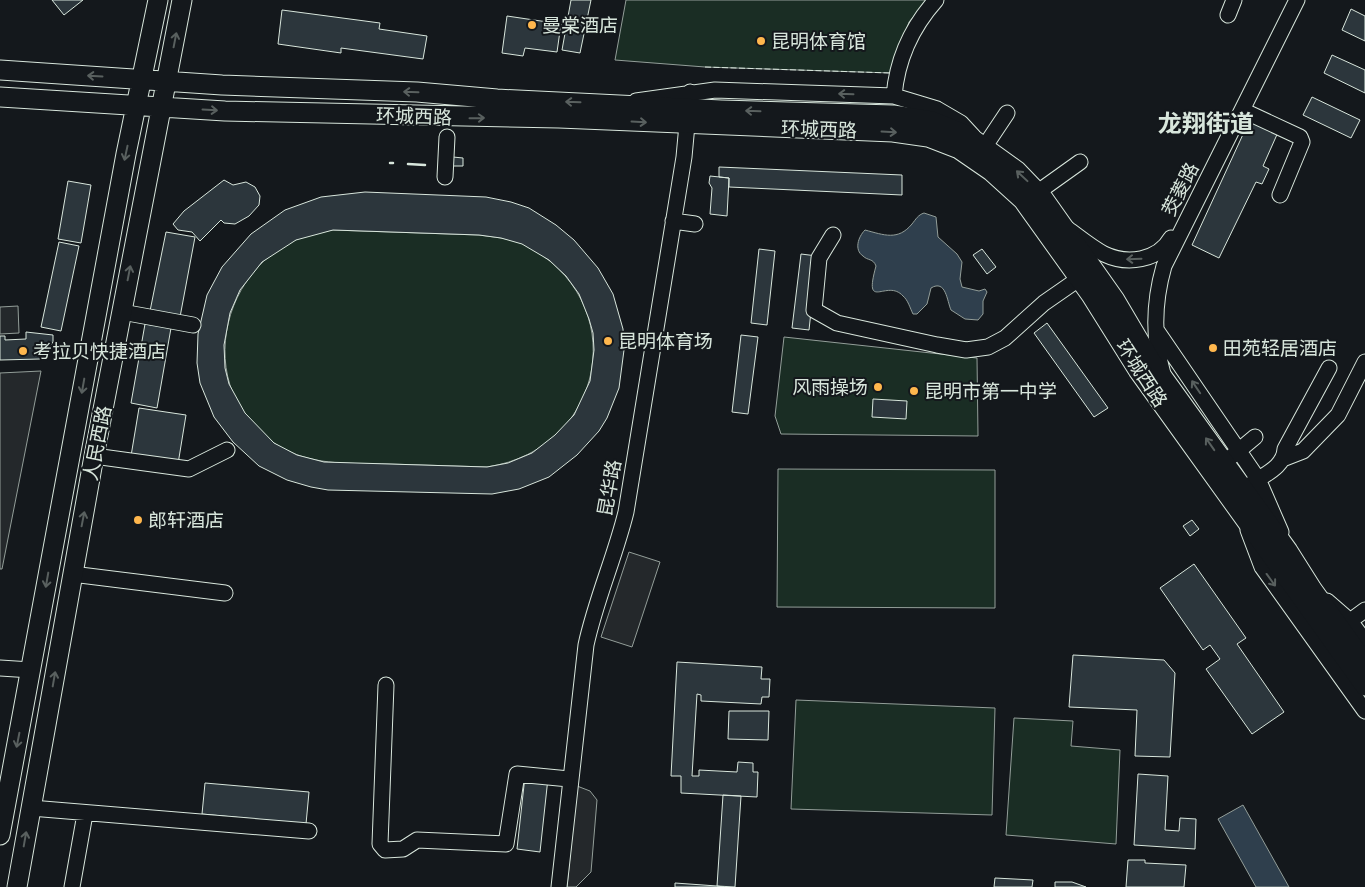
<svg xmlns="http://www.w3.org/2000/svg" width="1365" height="887" viewBox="0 0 1365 887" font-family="'Exo 2','Noto Sans SC',sans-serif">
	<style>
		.green { fill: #1a2d24; stroke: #939e99 }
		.parking { fill: #24282b; stroke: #939e99 }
		.water { fill: #2f3f4d; stroke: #939e99 }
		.building { fill: #2c363c; stroke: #d8e6dc; fill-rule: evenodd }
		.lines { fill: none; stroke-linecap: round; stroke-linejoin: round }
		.minor-casing { stroke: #d8e6dc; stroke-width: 17 }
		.major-casing { stroke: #d8e6dc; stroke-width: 21 }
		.minor { stroke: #14181c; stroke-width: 15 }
		.major { stroke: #14181c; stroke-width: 19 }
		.fence { stroke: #d8e6dc; stroke-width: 1; stroke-dasharray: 6 2.5; stroke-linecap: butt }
		.wall { stroke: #d8e6dc; stroke-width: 2.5 }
		.oneway { stroke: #59605f }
		.poi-dot { fill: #ffb74d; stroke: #14181c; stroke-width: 2 }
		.labels { text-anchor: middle; stroke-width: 4; stroke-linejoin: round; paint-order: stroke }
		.poi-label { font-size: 19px; fill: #d8e6dc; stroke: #14181c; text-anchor: start }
		.street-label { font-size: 19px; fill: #d8e6dc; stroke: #14181c }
		.district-label { font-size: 24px; font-weight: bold; fill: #d8e6dc; stroke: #14181c }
	</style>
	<rect width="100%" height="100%" fill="#14181c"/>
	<path class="green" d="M626 0H927L909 22 891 73 705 67 615 60Z
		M333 230 479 235C493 237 509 238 523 244 634 299 607 449 487 467 454 466 421 465 388 464 353 463 316 466 284 449 182 394 221 241 333 230Z
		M784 337 977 358 978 436 781 434 775 416Z
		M778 469 995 470V608L777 607Z
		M796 700 995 708 992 815 791 809Z
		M1014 718 1073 721 1071 746 1120 750 1116 844 1006 835Z"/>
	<path class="parking" d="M18 306 19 333 0 334V307Z
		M41 371 2 569H0V373Z
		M629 552 660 562 632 647 601 637Z
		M577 786 590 791 597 800 591 872 576 887H567Z"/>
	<path class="water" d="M924 213 936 217 938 237 957 254 962 262 960 279 962 287 979 291 985 289 987 292 983 301V314L978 320 965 319 951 310C947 301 946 279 931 288L927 304 917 314H913C910 308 908 300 903 296 887 278 863 313 876 266 873 258 868 261 863 256 854 250 858 237 865 230 884 235 898 241 912 224 916 219 918 215 924 213Z
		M1243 805 1289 887H1256L1218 819Z"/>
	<path class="building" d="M52 0H83L64 15Z
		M571 0H591L580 53 562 50Z
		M1351 9 1365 16V41L1342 30Z
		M282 10 380 23 379 29 427 36 423 59 341 48V53L278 44Z
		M507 16 561 24 557 52 525 48 523 56 502 53Z
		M1332 55 1365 70V93L1324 73Z
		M1312 97 1360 120 1351 138 1303 115Z
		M1251 117 1279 130 1263 166 1269 169 1262 184 1256 182 1219 258 1192 245Z
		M453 157 463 158V166H453Z
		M719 167 902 175V195L729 187V178L719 177Z
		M710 176 729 178 727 216 710 214 712 188 709 183Z
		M224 180 233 185 246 182 255 187 260 196 259 205 249 216 235 224 224 223 221 220 200 241 192 232 178 230 173 224 184 211Z
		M68 181 91 185 81 243 58 239Z
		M365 192 486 197 511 202 529 208 556 225 574 240 598 268 613 294 623 329 624 350 619 388 607 418 599 431 577 455 549 477 519 489 492 494 328 490 311 487 287 480 259 466 233 442 214 417 200 383 197 363 198 334 207 295 222 267 251 234 285 210 321 197ZM333 230 479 235 501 238 522 244 549 260 566 276 579 294 589 319 593 333 594 350 590 381 574 415 555 435 532 453 508 463 487 467 324 462 297 455 274 443 245 413 229 384 225 368 224 345 230 313 240 290 262 262 296 240Z
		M166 232 195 237 180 317 150 311Z
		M59 242 79 246 61 331 41 327Z
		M759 249 775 251 767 325 751 323Z
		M982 249 996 267 987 274 973 255Z
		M801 254 817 256 809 330 792 328Z
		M1047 323 1108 408 1094 417 1034 333Z
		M145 324 171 328 157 408 131 403Z
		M26 332 53 335V342L40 359 0 360V336H5V340L26 339Z
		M741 335 758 337 748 414 732 412Z
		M873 399 907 401 906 419 872 417Z
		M139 408 186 415 178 464 131 456Z
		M1192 520 1199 529 1190 536 1183 526Z
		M1194 564 1246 638 1237 644 1284 712 1252 734 1206 669 1220 659 1210 645 1203 650 1160 588Z
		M1073 655 1164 660 1175 673 1170 757 1135 756 1137 710 1069 707Z
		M677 662 762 667 761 679H770L769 697H762L761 704 701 701V695L697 694 692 776H699V770L737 772 738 762 753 763V772H758L757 797 681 793V776H671Z
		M729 711H769L768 740 728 739Z
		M1138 774 1168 776 1165 830 1179 831 1180 818 1196 819 1195 849 1134 845Z
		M525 776 548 778 540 852 517 849Z
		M205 783 309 792 306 824 202 814Z
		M723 795 741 796 735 887 717 886Z
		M1128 860H1145V863L1186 865 1184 887H1126Z
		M995 878 1033 880 1032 887H994Z
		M1055 882H1072L1086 887H1055Z
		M675 883 717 886 724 887H675Z"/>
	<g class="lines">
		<g class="minor-casing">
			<path id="minor" d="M1228 15 1234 0
				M894 96C897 60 912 27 936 0
				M636 101 715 90 894 96 937 109 961 123 973 136
				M1242 110 1300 137 1302 142 1280 195
				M985 146 1007 113
				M445 177 447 137
				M1038 192 1080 162
				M673 221 695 224
				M1068 229C1079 237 1091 247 1104 254 1127 265 1158 261 1171 238
				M833 235 819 258 814 310 837 323 937 345 966 350 988 347 1005 338 1044 303 1080 278
				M122 312 193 325
				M1157 331 1258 479 1281 532
				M1163 374C1153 339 1154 301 1164 266L1297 0
				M94 456 189 469 227 450
				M1231 457 1255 437
				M1285 458 1303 451 1338 415 1365 362
				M1251 484C1265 474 1284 467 1285 449L1329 368
				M1248 530 1262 567 1365 711
				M72 574 225 593
				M1327 601 1350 621 1365 641
				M1350 621 1365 610
				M0 668 31 670
				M386 685 380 844 385 850 403 849 417 840 506 844 517 774 569 779
				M31 808 309 831
				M72 887 85 814
				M559 887 586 645C596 599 615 557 626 512L684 157 690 92"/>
		</g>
		<g class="major-casing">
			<path id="major" d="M0 70 222 85 417 92 497 99 721 110 893 115 932 121 967 135 1017 171 1043 198 1115 300 1151 361 1288 551 1312 589 1365 663
				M0 97 225 111 559 118 893 132 928 137 959 149 991 171 1023 200 1091 295 1138 370 1365 686
				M0 835 126 154 158 0
				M17 887 94 456 182 0"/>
		</g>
		<use href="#minor" class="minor"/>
		<use href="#major" class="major"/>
		<path class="fence" d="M705 67 891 73"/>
		<path class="wall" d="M390 163H393
			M408 164 425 165"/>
	</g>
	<defs><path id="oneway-shaft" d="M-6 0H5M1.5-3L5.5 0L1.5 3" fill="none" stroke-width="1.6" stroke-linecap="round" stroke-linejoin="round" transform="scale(1.25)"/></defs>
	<g class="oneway">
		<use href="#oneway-shaft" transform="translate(175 40) rotate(-79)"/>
		<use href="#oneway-shaft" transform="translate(95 76) rotate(-177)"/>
		<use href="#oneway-shaft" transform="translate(411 92) rotate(-178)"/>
		<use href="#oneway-shaft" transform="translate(846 94) rotate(-178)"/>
		<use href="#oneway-shaft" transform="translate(573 102) rotate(-178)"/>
		<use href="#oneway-shaft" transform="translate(210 110) rotate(3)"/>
		<use href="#oneway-shaft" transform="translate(753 111) rotate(-178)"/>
		<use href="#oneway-shaft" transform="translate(477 118) rotate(-1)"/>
		<use href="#oneway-shaft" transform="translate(639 122) rotate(3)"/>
		<use href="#oneway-shaft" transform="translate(889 132) rotate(3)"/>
		<use href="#oneway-shaft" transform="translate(126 153) rotate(102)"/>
		<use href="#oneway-shaft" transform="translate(1022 176) rotate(-137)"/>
		<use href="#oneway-shaft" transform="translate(1134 259) rotate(178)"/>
		<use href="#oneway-shaft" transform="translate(129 273) rotate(-79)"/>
		<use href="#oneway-shaft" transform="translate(83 386) rotate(100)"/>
		<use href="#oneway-shaft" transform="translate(1196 387) rotate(-124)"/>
		<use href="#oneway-shaft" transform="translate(1210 444) rotate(-125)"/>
		<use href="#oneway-shaft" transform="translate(83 519) rotate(-79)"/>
		<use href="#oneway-shaft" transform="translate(47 580) rotate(100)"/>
		<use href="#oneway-shaft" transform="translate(1271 580) rotate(54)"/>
		<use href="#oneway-shaft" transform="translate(54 679) rotate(-80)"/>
		<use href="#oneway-shaft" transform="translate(18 740) rotate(101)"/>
		<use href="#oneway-shaft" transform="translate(25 839) rotate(-80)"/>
	</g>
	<g class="poi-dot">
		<circle cx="532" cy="25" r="5"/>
		<circle cx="761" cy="41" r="5"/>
		<circle cx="608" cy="341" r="5"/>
		<circle cx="1213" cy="348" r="5"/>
		<circle cx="23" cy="351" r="5"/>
		<circle cx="878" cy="387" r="5"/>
		<circle cx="914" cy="391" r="5"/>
		<circle cx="138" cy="520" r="5"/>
	</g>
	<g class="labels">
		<g class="poi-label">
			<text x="542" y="32">曼棠酒店</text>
			<text x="771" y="48">昆明体育馆</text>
			<text x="618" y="348">昆明体育场</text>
			<text x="1223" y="355">田苑轻居酒店</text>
			<text x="33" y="358">考拉贝快捷酒店</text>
			<text x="868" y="394" text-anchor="end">风雨操场</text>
			<text x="924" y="398">昆明市第一中学</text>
			<text x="148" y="527">郎轩酒店</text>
		</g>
		<g class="street-label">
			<text transform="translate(414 116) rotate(2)" y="7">环城西路</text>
			<text transform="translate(819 129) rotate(2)" y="7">环城西路</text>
			<text transform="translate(1180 189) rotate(-63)" y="7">茭菱路</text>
			<text transform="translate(1142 373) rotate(57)" y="7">环城西路</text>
			<text transform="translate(97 443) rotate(-79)" y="7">人民西路</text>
			<text transform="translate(609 488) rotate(-80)" y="7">昆华路</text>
		</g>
		<g class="district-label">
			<text x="1206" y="132">龙翔街道</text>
		</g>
	</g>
</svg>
